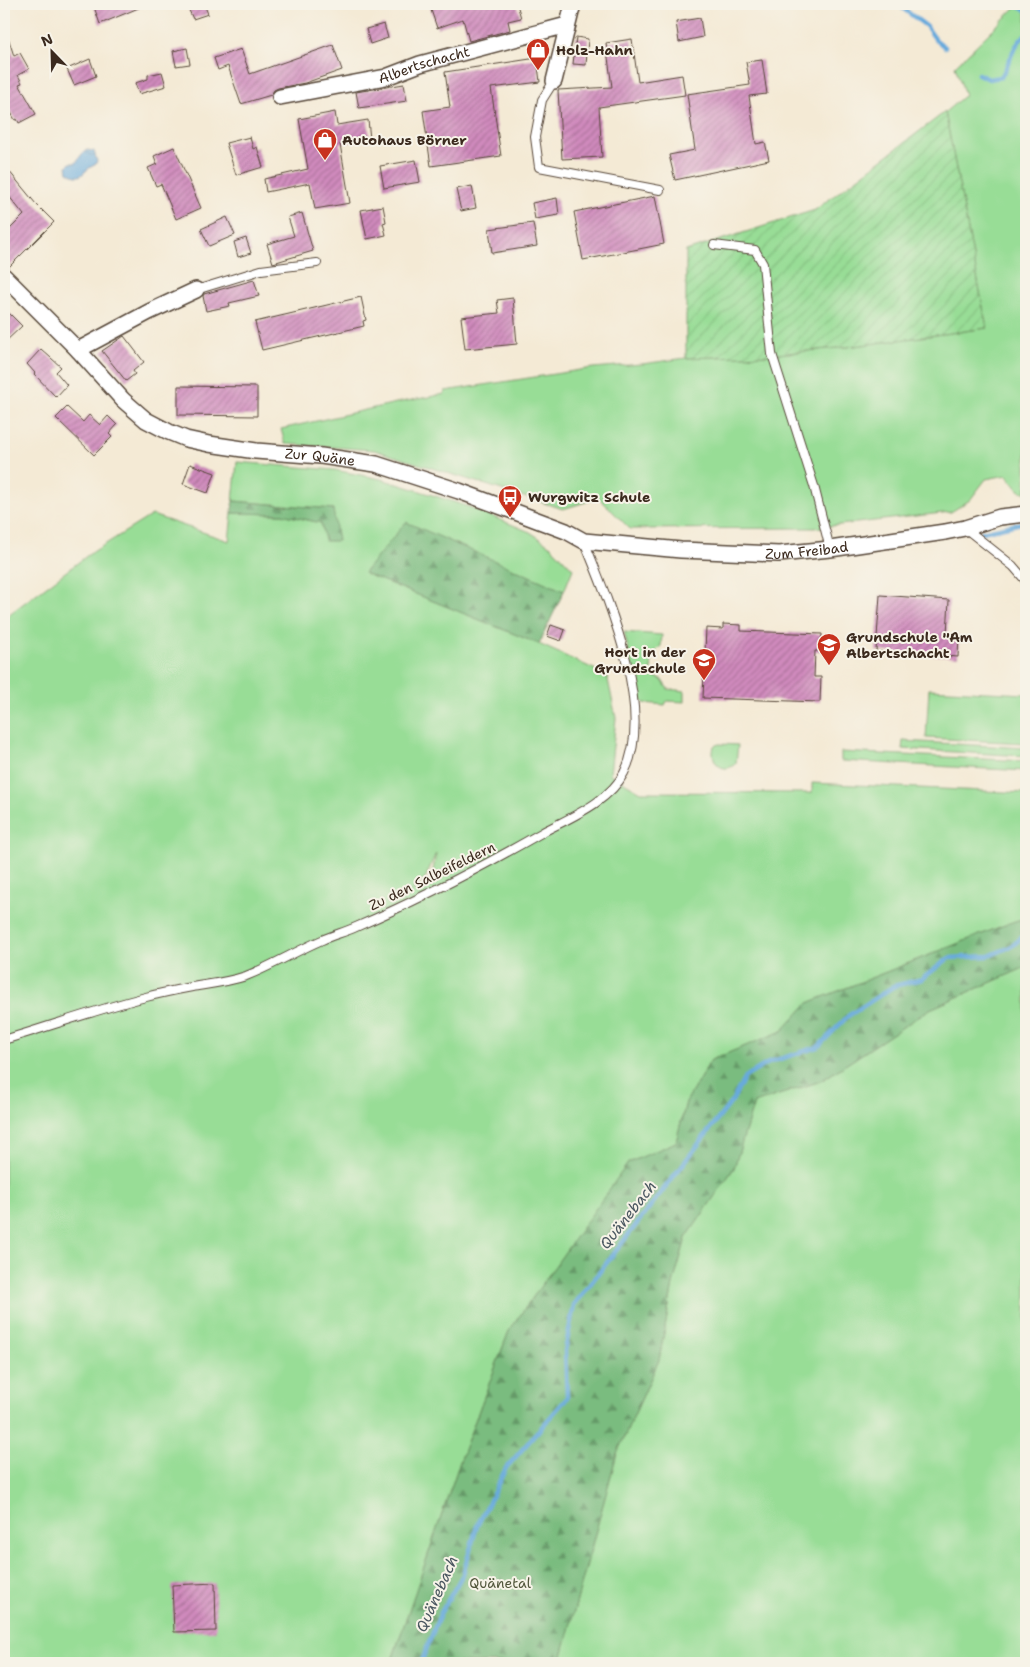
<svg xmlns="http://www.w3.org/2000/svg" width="1030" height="1667" viewBox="0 0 1030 1667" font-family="'Shantell Sans',sans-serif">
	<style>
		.green { fill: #98dd96; stroke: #6a845a; fill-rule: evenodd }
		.forest { fill: url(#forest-firs); stroke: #5a734e }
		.garden { fill: url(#garden-furrows); stroke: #6a845a }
		.water { fill: url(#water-ripples); stroke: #516a7d }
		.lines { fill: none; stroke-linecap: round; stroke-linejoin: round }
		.stream { stroke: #67aadc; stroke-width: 4.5 }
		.building { fill: url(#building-hatch) }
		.service-casing { stroke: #574739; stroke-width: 10 }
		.minor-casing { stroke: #574739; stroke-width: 18 }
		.service { stroke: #fff; stroke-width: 8 }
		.minor { stroke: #fff; stroke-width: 15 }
		.labels { text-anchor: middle; stroke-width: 4; stroke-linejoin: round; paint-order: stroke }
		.poi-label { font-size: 14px; font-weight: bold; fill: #3b2a1e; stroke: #f7f3e8; text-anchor: start }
		.street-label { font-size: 14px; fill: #3b2a1e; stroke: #f7f3e8 }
		.park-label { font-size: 14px; fill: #52573c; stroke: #f7f3e8 }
		.water-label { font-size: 15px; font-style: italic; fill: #4a5760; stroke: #f7f3e8 }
	</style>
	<defs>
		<pattern id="forest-firs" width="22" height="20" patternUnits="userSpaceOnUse" patternTransform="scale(1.25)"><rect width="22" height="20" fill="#7abc7f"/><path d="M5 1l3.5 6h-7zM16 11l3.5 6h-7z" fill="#659967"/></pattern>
		<pattern id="garden-furrows" width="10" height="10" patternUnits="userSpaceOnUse" patternTransform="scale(1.25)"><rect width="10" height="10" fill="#98dd96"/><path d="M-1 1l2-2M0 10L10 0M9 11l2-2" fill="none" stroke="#84be81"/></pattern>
		<pattern id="water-ripples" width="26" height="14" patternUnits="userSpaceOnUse" patternTransform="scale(1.25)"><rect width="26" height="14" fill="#67aadc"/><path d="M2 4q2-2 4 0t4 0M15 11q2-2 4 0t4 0" fill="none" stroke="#568bb2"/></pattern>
		<pattern id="building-hatch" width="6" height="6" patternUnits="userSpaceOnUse" patternTransform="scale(1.25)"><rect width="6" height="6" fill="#d08abd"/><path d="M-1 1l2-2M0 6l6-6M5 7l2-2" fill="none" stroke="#aa7199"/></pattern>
	</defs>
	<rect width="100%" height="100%" fill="#f7f3e8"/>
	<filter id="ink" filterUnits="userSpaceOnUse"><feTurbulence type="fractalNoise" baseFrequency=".02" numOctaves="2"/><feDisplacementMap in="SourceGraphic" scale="10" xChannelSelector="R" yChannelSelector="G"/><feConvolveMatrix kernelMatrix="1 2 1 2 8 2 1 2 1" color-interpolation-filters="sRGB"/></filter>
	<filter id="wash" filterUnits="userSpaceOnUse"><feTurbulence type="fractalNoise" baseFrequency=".0096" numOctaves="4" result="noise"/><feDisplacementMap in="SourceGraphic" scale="20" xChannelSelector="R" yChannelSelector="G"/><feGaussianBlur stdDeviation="1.12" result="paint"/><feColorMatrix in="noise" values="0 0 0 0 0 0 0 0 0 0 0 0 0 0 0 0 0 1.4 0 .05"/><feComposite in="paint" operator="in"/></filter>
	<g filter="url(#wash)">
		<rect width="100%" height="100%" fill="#f4ead5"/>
		<path class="green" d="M1019 4H1026V493L1019 490 1007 475 986 479 970 500 951 512 814 528 630 529 599 498 563 509 374 450 285 444 281 429 396 403 445 394V391L593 368 642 364 686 358 767 355 847 347 987 328 945 112 965 95 955 66Z
			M237 462 335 470 381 479 417 490 469 507 530 532 551 546 573 569 564 591 406 523 364 573 539 644 607 675 616 718 610 774 641 792 812 793V783L1026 793V918L1015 921 808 1003 783 1031 711 1060 686 1102 676 1142 628 1164 509 1331 464 1450 391 1663H4V618L88 555 152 515 229 541 232 513 282 514 321 523 333 509 233 501ZM436 853 431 882 409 893 425 879Z
			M624 632 662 635 661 646C650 655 651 663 652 676L661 679 668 689 685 691V702L667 701 665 705 644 703 640 699Z
			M929 689 1026 694 1025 743 926 738Z
			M903 741 1026 748 1025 756 902 749Z
			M719 744 738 745 736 763C724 776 709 762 714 746Z
			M841 752 1026 761V771L841 761Z
			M1026 967V1663H560L617 1453 659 1360 673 1284 686 1238 734 1168 754 1103 821 1081 930 1009Z"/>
		<path class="forest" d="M233 501 333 509 338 541H325L321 523 282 514 232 513Z
			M406 522 564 591 539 644 364 573Z
			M1026 918V967L930 1009 821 1081 754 1103 734 1168 686 1238 673 1284 659 1360 617 1453 560 1663H391L464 1450 509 1331 628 1163 676 1142 686 1102 711 1060 782 1031 808 1003 1015 921Z"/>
		<path class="garden" d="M945 112 987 328 847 347 767 355 686 358V251L815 210Z"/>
		<path class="water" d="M87 150 94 151 97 161 95 165C83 169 83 183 68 172L67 166 70 163H75C80 158 81 153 87 150Z"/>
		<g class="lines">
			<path class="stream" d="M897 4 926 26 936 40 945 47
				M1019 7 1026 10
				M978 74 989 79 1001 77C1011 61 1011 48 1026 34
				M982 532 1026 522
				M421 1663 440 1614 463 1574 477 1526 506 1468 567 1398 565 1351 574 1305 732 1101 745 1077 770 1062 818 1047 848 1016 894 986 922 979 949 958 989 956 1012 946 1026 934"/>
		</g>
		<g id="blocks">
			<path class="building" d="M93 4H148L100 24Z
				M199 4H204L208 14 193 19 188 8Z
				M429 4H517L521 18 508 21 510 30 469 41 463 19 437 28Z
				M700 18 703 37 679 42 676 22Z
				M384 24 388 38 370 44 366 29Z
				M4 31H6L14 56 20 53 29 69 18 75 22 83 19 84 36 114 19 123 17 119 15 120 8 107 4 108Z
				M576 37 588 39 586 65 573 64Z
				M632 39 638 82 682 75 685 95 599 107 602 157 562 159 558 90 612 87 606 43Z
				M333 45 342 70 305 83 278 88 274 90 271 95 241 104 228 66 218 70 214 58 241 49 250 74Z
				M187 48 190 64 176 66 173 51Z
				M537 58 540 82 491 88 501 156 431 166 423 111 450 107 445 72Z
				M90 59 96 76 74 85 67 69Z
				M762 60 767 94 749 96 756 144 765 142 769 160 675 180 669 155 695 150 687 94 750 85 746 62Z
				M162 72 166 86 139 94 135 83 148 79V75Z
				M404 84 407 101 359 108 356 92Z
				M335 112 337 125 368 120 370 139 340 144 350 203 315 209 310 183 266 192 264 179 308 169 299 119Z
				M250 137 253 149 257 147 263 167 236 175 226 143Z
				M174 147 201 208 176 219 161 184 156 186 148 168 157 164 154 156Z
				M416 160 420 182 384 188 380 166Z
				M4 165 36 204 54 222 8 268 4 267V235L24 215 4 190Z
				M472 186 476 208 461 211 456 189Z
				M655 196 664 244 583 260 574 212Z
				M557 198 559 215 535 219 532 203Z
				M383 206 386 222 383 223 386 235 367 239 361 210Z
				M302 213 313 251 273 263 267 244 294 236 288 217Z
				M227 217 235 235 209 246 201 229Z
				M533 223 537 246 492 253 489 229Z
				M246 238 251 253 238 257 234 242Z
				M254 280 259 296 229 303 230 306 206 311 203 296 204 294Z
				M361 297 366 320 363 321 364 326 262 350 255 322Z
				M513 298 517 344 465 349 461 317 499 313 497 300Z
				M4 308 22 326 4 343Z
				M124 336 144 362 133 371 135 374 126 381 102 351Z
				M41 349 61 367 56 372 67 385 56 397 34 374 35 373 27 364Z
				M178 386 257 387V416L178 415Z
				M67 407 83 422 89 415 100 425 108 416 117 425 109 434 112 437 94 455 56 418Z
				M190 464 215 473 208 493 183 484Z
				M880 595 949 600 947 634 959 635 958 657 876 651Z
				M723 624 741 625V631L822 634 821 651H815L814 677H821L820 702 703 698 706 628 723 629Z
				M551 625 565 630 561 641 547 636Z
				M215 1583 216 1631 174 1632 172 1585Z"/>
		</g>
	</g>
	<g filter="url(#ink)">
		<use href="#blocks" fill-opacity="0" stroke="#574739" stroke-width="1"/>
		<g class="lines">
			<g class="service-casing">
				<path id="service" d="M554 81 542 100 535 137 539 167 660 190
					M714 245 755 250 763 264 772 354 814 486 830 549
					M196 290 261 270 317 263
					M965 528 1013 566 1026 581
					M4 1040C51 1026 98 1009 146 997 161 993 176 990 192 987 210 984 228 982 246 976 272 966 296 951 322 940 333 935 345 932 356 927 421 899 482 867 543 832 571 817 609 802 624 773 656 711 608 600 584 541"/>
			</g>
			<g class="minor-casing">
				<g id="minor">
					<path d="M554 81 573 4"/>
					<path id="s1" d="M280 97 386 77 420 64 567 25"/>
					<path id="s2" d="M4 276 78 350 123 400 146 420 169 432 186 439 209 444 256 451 321 456 376 464 459 491 513 511 566 531 584 541 681 550 779 554 830 549 945 532 965 528 1000 517 1026 514"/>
					<path d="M78 350 149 312 196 290"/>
				</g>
			</g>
			<use href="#service" class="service"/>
			<use href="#minor" class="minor"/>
		</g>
	</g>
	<defs>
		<g id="shop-pin" transform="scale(1.25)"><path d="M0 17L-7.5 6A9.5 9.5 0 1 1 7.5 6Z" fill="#c8321e" stroke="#f7f3e8"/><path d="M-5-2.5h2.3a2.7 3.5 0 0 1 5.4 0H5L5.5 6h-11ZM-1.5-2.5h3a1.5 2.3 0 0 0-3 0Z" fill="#fff"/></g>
		<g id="bus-pin" transform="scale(1.25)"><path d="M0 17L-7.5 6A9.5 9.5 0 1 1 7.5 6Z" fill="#c8321e" stroke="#f7f3e8"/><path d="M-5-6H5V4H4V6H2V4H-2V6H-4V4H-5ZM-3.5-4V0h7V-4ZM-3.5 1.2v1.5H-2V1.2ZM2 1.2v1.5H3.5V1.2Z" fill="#fff"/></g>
		<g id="school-pin" transform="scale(1.25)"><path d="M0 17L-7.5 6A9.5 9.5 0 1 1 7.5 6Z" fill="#c8321e" stroke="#f7f3e8"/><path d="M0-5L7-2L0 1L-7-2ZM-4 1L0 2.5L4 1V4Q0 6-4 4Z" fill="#fff"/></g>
	</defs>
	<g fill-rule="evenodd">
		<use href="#shop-pin" x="538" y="50"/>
		<use href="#shop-pin" x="325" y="140"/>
		<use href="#bus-pin" x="510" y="497"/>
		<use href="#school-pin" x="829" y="645"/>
		<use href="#school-pin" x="704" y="660"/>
	</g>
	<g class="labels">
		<g class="poi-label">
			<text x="556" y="55">Holz-Hahn</text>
			<text x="342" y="145">Autohaus Börner</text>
			<text x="528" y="502">Wurgwitz Schule</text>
			<text x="846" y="642">Grundschule "Am<tspan x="846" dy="16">Albertschacht</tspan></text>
			<text x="686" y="657" text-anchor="end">Hort in der<tspan x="686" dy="16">Grundschule</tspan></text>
		</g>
		<g class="street-label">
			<text dy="5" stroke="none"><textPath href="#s1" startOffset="148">Albertschacht</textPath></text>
			<text dy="5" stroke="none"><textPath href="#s2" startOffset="382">Zur Quäne</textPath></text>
			<text dy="5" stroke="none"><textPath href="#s2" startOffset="884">Zum Freibad</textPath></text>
			<text transform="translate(432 876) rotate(-26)" y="5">Zu den Salbeifeldern</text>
		</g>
		<g class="park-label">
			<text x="500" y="1588">Quänetal</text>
		</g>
		<g class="water-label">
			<text transform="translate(628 1215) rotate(-52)" y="5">Quänebach</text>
			<text transform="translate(437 1594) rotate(-66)" y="5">Quänebach</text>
		</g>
	</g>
	<rect width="1030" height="1667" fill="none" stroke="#f7f3e8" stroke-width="20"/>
	<g transform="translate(52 52) rotate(337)" stroke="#f7f3e8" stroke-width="4" paint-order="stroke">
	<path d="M0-4L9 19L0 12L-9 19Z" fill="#3b2a1e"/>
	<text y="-8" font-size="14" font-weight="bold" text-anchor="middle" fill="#3b2a1e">N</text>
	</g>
</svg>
